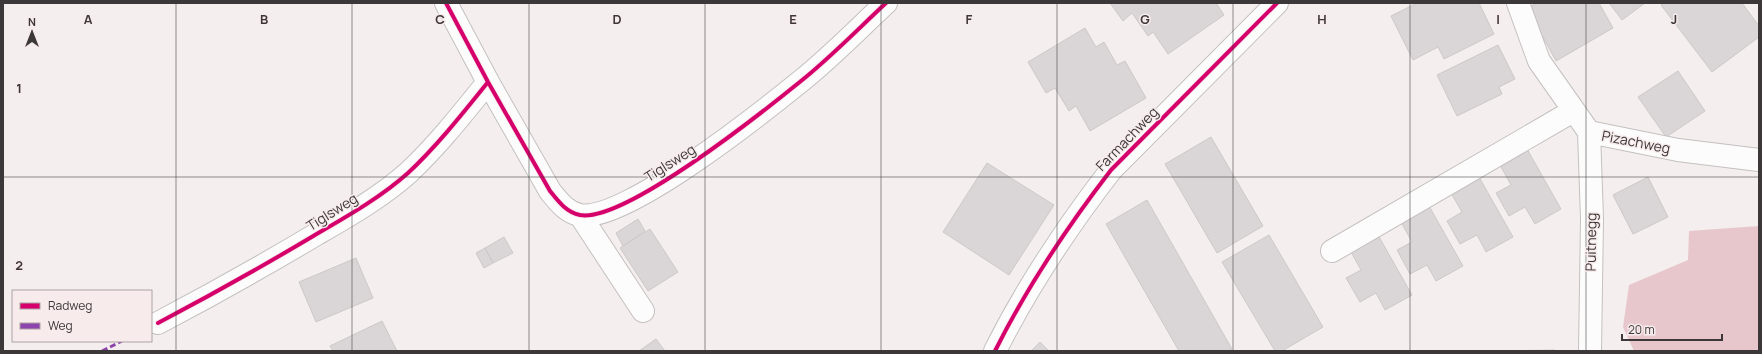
<svg xmlns="http://www.w3.org/2000/svg" width="1762" height="354" viewBox="0 0 1762 354" font-family="Manrope,sans-serif">
	<style>
		.forest { fill: #e7c7cc }
		.building { fill: #dad5d6; stroke: #cec9c9 }
		.lines { fill: none; stroke-linecap: round; stroke-linejoin: round }
		.minor-casing { stroke: #c5c0c0; stroke-width: 24 }
		.minor { stroke: #fdfcfc; stroke-width: 22 }
		.quiet { stroke: #8e44ad; stroke-width: 3; stroke-dasharray: 6 3; stroke-linecap: butt }
		.cycleway-casing { stroke: #f7ebec; stroke-width: 6 }
		.cycleway { stroke: #d6006c; stroke-width: 4 }
		.grid { fill: none; stroke: #3c3738; stroke-width: 1; stroke-opacity: 0.55 }
		.labels { text-anchor: middle; stroke-width: 3; stroke-linejoin: round; paint-order: stroke }
		.street-label { font-size: 14px; fill: #3c3738; stroke: #f7ebec }
		.grid-label { font-size: 13px; text-anchor: middle; font-weight: bold; fill: #3c3738; stroke: #f7ebec; stroke-width: 3; stroke-linejoin: round; paint-order: stroke }
	</style>
	<rect width="100%" height="100%" fill="#f4eeee"/>
	<path class="forest" d="M1759 226V351H1634L1623 327 1629 285 1688 260 1689 231Z"/>
	<path class="building" d="M1110 3H1216L1224 15 1168 54 1153 32 1148 36 1132 13 1123 21Z
		M1417 3H1479L1494 34 1444 59 1438 47 1413 60 1391 16Z
		M1537 3H1599L1613 28 1556 61 1527 8Z
		M1609 3H1645L1622 20Z
		M1664 3H1742L1759 26V37L1712 72 1661 5Z
		M1085 28 1096 47 1104 42 1117 65 1125 61 1146 98 1090 131 1076 106 1069 111 1055 88 1046 93 1028 62Z
		M1498 45 1515 79 1499 87 1502 94 1457 116 1437 75Z
		M1678 71 1705 111 1666 137 1638 97Z
		M1211 137 1263 226 1217 253 1165 164Z
		M1527 149 1561 209 1535 224 1525 207 1509 216 1496 193 1511 185 1500 165Z
		M987 163 1054 205 1009 275 943 232Z
		M1479 177 1513 237 1486 252 1477 235 1460 244 1447 221 1462 212 1451 193Z
		M1648 177 1668 217 1633 234 1613 195Z
		M1147 200 1232 349 1228 351H1179L1106 224Z
		M1429 206 1463 266 1436 281 1427 265 1410 274 1397 250 1412 242 1401 222Z
		M638 219 645 231 623 246 616 233Z
		M650 229 678 272 648 291 620 248Z
		M1269 235 1323 327 1282 351H1275L1222 262Z
		M1378 235 1412 295 1385 310 1376 293 1360 302 1346 278 1361 270 1350 250Z
		M504 237 513 253 493 263 485 248Z
		M485 248 493 263 484 268 476 253Z
		M356 258 373 298 316 322 299 282Z
		M382 321 397 351H333L330 346Z
		M656 339 665 351H639Z
		M1040 342 1049 351H1031Z
		M1555 350V351H1491Z"/>
	<g class="lines">
		<g class="minor-casing">
			<path id="minor" d="M446 3 488 82 550 191C558 201 566 212 580 215 624 223 764 111 801 81 831 57 858 29 886 3
				M1518 3 1539 61 1589 132 1678 150 1759 160
				M1589 132 1592 219 1590 351
				M580 215 643 311
				M1332 251 1573 111
				M158 323C211 295 263 266 315 235 346 217 380 198 408 173 437 146 463 113 488 82
				M995 351C1027 287 1067 227 1111 170L1277 3"/>
		</g>
		<use href="#minor" class="minor"/>
		<path class="quiet" d="M102 351 122 341"/>
		<g class="cycleway-casing">
			<path id="cycleway" d="M446 3 488 82 550 191C558 201 566 212 580 215 624 223 764 111 801 81 831 57 858 29 886 3
				M158 323C211 295 263 266 315 235 346 217 380 198 408 173 437 146 463 113 488 82
				M995 351C1027 287 1067 227 1111 170L1277 3"/>
		</g>
		<use href="#cycleway" class="cycleway"/>
	</g>
	<path class="grid" d="M176 3V351M352 3V351M529 3V351M705 3V351M881 3V351M1057 3V351M1233 3V351M1410 3V351M1586 3V351M3 177H1759"/>
	<g class="labels">
		<g class="street-label">
			<text transform="translate(1127 139) rotate(-46)" y="5">Farmachweg</text>
			<text transform="translate(1636 142) rotate(11)" y="5">Pizachweg</text>
			<text transform="translate(670 163) rotate(-32)" y="5">Tiglsweg</text>
			<text transform="translate(332 212) rotate(-32)" y="5">Tiglsweg</text>
			<text transform="translate(1591 242) rotate(-89)" y="5">Puitnegg</text>
		</g>
	</g>
	<g class="grid-label">
		<text x="88" y="24">A</text>
		<text x="264" y="24">B</text>
		<text x="440" y="24">C</text>
		<text x="617" y="24">D</text>
		<text x="793" y="24">E</text>
		<text x="969" y="24">F</text>
		<text x="1145" y="24">G</text>
		<text x="1322" y="24">H</text>
		<text x="1498" y="24">I</text>
		<text x="1674" y="24">J</text>
		<text x="19" y="93">1</text>
		<text x="19" y="270">2</text>
	</g>
	<rect width="1762" height="354" fill="none" stroke="#3c3738" stroke-width="8"/>
	<rect x="12" y="290" width="140" height="52" fill="#f7ebec" stroke="#aca3a4"/>
	<rect x="20" y="303" width="20" height="6" fill="#d6006c" stroke="#aca3a4"/>
	<text x="48" y="310" font-size="12" fill="#3c3738">Radweg</text>
	<rect x="20" y="323" width="20" height="6" fill="#8e44ad" stroke="#aca3a4"/>
	<text x="48" y="330" font-size="12" fill="#3c3738">Weg</text>
	<g transform="translate(32 32)" stroke="#f7ebec" stroke-width="3" paint-order="stroke">
	<path d="M0-3L7 15L0 10L-7 15Z" fill="#3c3738"/>
	<text y="-6" font-size="11" font-weight="bold" text-anchor="middle" fill="#3c3738">N</text>
	</g>
	<path d="M1622 334v6h100v-6" fill="none" stroke="#3c3738" stroke-width="2"/>
	<text x="1628" y="334" font-size="12" fill="#3c3738" stroke="#f7ebec" stroke-width="3" paint-order="stroke">20 m</text>
</svg>
